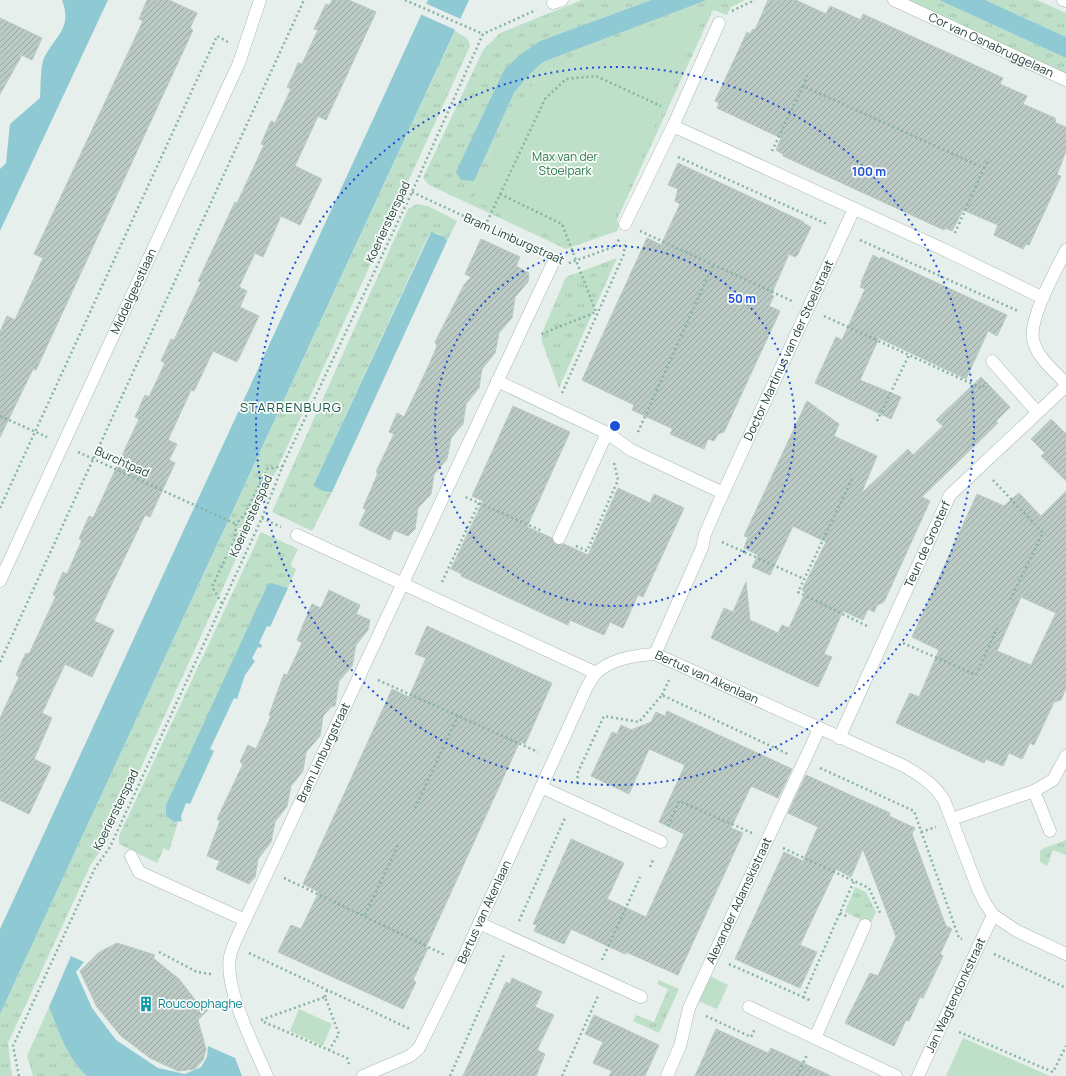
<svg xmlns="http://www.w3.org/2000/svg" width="1066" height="1076" viewBox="0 0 1066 1076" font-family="Manrope,sans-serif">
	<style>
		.grass { fill: url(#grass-tufts) }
		.green { fill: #bfe0c8 }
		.water { fill: #8ec9d4 }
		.pier { fill: #e6efeb }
		.building { fill: url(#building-hatch); stroke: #b8c9c2; fill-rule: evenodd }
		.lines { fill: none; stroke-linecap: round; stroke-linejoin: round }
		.minor-casing { stroke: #a8b8b2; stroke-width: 13 }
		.path { stroke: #86b3a5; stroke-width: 2.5; stroke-dasharray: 2 3; stroke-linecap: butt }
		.minor { stroke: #fff; stroke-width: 12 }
		.ring { fill: none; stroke: #1d4ed8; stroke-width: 2; stroke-dasharray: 2 4 }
		.labels { text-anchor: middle; stroke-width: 3.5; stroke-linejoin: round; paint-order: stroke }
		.street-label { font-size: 12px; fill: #24423a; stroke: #f7fbf9 }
		.park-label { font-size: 12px; fill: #2d7a4b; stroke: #f7fbf9 }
		.culture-label { font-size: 12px; fill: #0d838f; stroke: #f7fbf9; text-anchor: start }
		.neighbourhood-label { font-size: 13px; letter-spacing: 1px; fill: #1f5548; stroke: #f7fbf9 }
		.centre { fill: #1d4ed8; stroke: #f7fbf9; stroke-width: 2 }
		.ring-label { font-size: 12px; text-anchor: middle; font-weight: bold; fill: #1d4ed8; stroke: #f7fbf9; stroke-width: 3.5; stroke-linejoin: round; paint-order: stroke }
	</style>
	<defs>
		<pattern id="grass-tufts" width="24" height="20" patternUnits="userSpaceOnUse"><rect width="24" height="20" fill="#bfe0c8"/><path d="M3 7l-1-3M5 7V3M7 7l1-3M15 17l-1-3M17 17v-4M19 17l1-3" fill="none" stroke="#a4c1ad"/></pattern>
		<pattern id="building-hatch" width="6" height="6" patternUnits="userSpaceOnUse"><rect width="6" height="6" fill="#bbcac4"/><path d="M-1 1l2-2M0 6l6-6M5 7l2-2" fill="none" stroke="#98a6a0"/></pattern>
	</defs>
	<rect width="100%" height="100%" fill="#e6efeb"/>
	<path class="grass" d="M582 0H651L540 41 521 54 474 181 514 93 528 76 543 62 707 0H745L731 7 727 15 713 10 617 220 619 225 617 231 566 249 429 185 423 178 483 50 500 33Z
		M907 0H939L1066 58V74Z
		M985 0H1037L1066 13V37Z
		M455 31 468 39 470 46 107 842 91 864 8 1043 12 1076H0V1014Z
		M417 204 428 206 457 221 447 241 445 237 437 233 429 234 314 484 328 493 332 492 312 531 272 512 408 209Z
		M617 258 559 388 541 339 544 328 566 277Z
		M261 532 298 549 290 566 296 569 288 588 272 583 174 822H178L169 851 164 848 157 863 119 844V836Z
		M1066 840V855L1053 850 1047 866 1040 862V852L1042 849Z
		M855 887 866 892 876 912 870 924 845 912Z
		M659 980 679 989 659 1033 633 1021 636 1015 654 1022 668 989 657 984Z
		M49 1007C58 1030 67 1059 87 1076H33L27 1056Z"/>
	<path class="green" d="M709 4 610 227 563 242 473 199 525 94 541 73 551 66Z
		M708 975 728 985 717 1009 696 1000Z
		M299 1009 332 1024 323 1046 290 1031Z
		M963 1038 1050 1076H946Z"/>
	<path class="water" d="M62 0H108L0 231V169L6 163 10 124 40 98C41 88 40 67 44 58 55 36 73 28 62 0Z
		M428 0H469L0 1014V929Z
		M651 0H707L543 62 528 76 514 93 474 181 461 180 456 172 504 70 521 54 540 41Z
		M939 0H985L1066 37V58Z
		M431 232 445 237 447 241 332 492C326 493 321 490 316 487L314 484Z
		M272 583 288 588 270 627 267 626 259 643 262 645 261 648 258 647 252 658 255 661 245 675 237 699 234 698 210 749 214 751 190 804 186 803 181 816 182 821 174 822 166 816V805L268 584Z
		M71 956 84 962 76 972 92 1008 116 1040 158 1068 185 1074 201 1067 207 1057 208 1046 235 1058 242 1076H87C67 1059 58 1030 49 1007Z"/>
	<path class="pier" d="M425 3 463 20 458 31 420 14Z"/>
	<path class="building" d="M147 0H169L197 13 190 28 193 30 36 370 33 369 0 437V332L7 316 15 320 43 258 34 254 143 21 139 19Z
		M332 0H349L376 12 326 120 318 116 295 166 322 179 300 225 281 216 263 257 255 253 239 287 247 291 240 307 259 316 237 362 213 351 194 391 191 390 168 440 177 444 169 460 175 463 150 517 145 515 94 621 114 630 92 677 65 664 42 713 52 718 34 759 51 767 29 814 0 800V718L19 677 16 675 21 663 26 653 29 654 56 596 53 595 59 581 63 572 67 574 82 540 79 539 89 516 93 518 139 419 135 417 145 395 149 397 165 363 161 361 171 339 174 340 201 282 198 281 235 202 237 203 264 145 261 144 271 121 275 123 291 89 287 87 293 75 298 63 302 64 318 30 314 29 326 4 330 5Z
		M768 0H796L826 14 830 6 861 20 863 14 1003 78 1000 84 1027 96 1023 104 1055 118 1056 123 1066 127V151L1057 175 1061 176 1029 245 1026 244 1023 249 994 235 998 225 963 210 952 231 945 228 944 230 783 156V154L776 150 781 138 717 108 719 103 715 101 747 32 750 34 753 29 755 30Z
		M0 18 42 38 32 60 22 55 0 94Z
		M678 163 804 222 803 223 811 227 798 254 795 257 789 254 771 295 774 296 769 306 780 311 724 432 718 434 714 441 708 439 704 449 670 434 673 429 632 410 634 405 582 380 647 238 661 245 680 204 675 201 678 189 668 185Z
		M481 239 520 257 516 266 529 273 528 282 515 297 512 318 499 333 495 353 482 369 479 388 466 404 463 424 451 438 447 459 434 474 431 494 418 508 415 529 408 536 394 530 390 540 359 525 366 510 363 508 378 473 376 472 394 434 389 432 397 413 404 417 428 367 437 346 435 342 464 285 471 277 465 274Z
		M873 255 880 259 881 257 1007 315 997 336 988 331 966 379 879 338 860 380 901 397 891 419 815 383 836 337 842 340 865 289 860 287 862 283 861 282Z
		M981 377 1010 407 996 421 998 423 922 497 930 501 884 602 877 605 874 612 868 609 863 620 843 611 824 654 832 657 818 687 711 638 724 608 733 612 746 582 750 620 778 633 782 625 789 628 805 593 802 590 826 542 793 526 770 575 752 567 758 555 744 548 748 537 744 536 807 401 839 424 834 436 877 456 861 494 908 449 913 455 943 426 936 420Z
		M513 406 570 432 527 527 552 538 556 545 564 544 588 555 618 488 650 503 654 494 684 508 643 597 638 595 623 628 610 622 604 635 570 620 568 625 461 576 462 574 451 569 483 501 472 496Z
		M1051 419 1065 433 1066 432V481L1041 456 1045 453 1031 439Z
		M1066 491V688L1061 700 1054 702 1034 745 1030 743 1022 759 1009 753 1003 766 986 759 984 763 896 723 910 693 919 697 939 650 912 637 977 494 1004 506 1019 493 1041 516ZM1021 597 1056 613 1031 665 997 651Z
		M329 590 360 605 356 614 370 620 368 630 356 645 352 666 339 681 335 706H332L323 716 320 736 306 752 303 771 291 786 287 806 275 822 271 842 258 859 255 877 249 884 216 869 220 861 207 856 220 821 217 819 243 764 240 762 248 745 256 749 271 716 269 715 284 674 287 675 302 643 297 640 305 620 312 604 321 608Z
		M427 626 552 683 525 744 520 741 426 947 428 948 413 980 416 982 403 1009 278 952 291 925 301 929 319 892 303 884 392 689 409 697 426 658 415 654Z
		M667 711 792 769 778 798 751 786 731 828 743 833 678 975 626 952 625 954 571 929 564 944 534 931 537 925 533 924 571 839 624 863 607 899 646 917 684 834 659 822 685 765 649 749 629 794 591 776 612 732 617 734 621 725 631 730 651 722 656 712 665 716Z
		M806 775 890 813 889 816 915 828 912 834 946 926 952 929 940 954 943 956 923 998 920 997 909 1021 906 1020 894 1046 845 1023 870 973 878 976 896 937 863 849 851 877 836 869 800 945 817 952 800 988 735 959 784 852 803 861 818 827 788 813Z
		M117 943 155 955 153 958 179 979 197 1002 212 1006 198 1020 206 1049 203 1060 195 1069 178 1071 150 1058 121 1036 97 1007 80 971 98 953Z
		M512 978 542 992 535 1007 554 1015 537 1050 545 1054 536 1076H463L506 982 510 984Z
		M594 1015 659 1045 645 1076H609L612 1071 593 1063 603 1042 585 1034Z
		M716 1029 768 1053 771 1048 831 1076H695Z"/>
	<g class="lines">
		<g class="minor-casing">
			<g id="minor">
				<path id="s1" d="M894 0 1066 80"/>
				<path d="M1063 0 1066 1"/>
				<path d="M553 3 562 0"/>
				<path d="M673 126 947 251 1043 298"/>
				<path d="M625 224 673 126 719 23"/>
				<path d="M1066 250C1056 270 1029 318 1033 339 1036 357 1055 371 1066 384"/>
				<path d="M992 361 1037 412"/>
				<path d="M497 381 607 433 631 450 723 493"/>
				<path d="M297 535 596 673"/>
				<path d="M559 538 607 433"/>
				<path id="s2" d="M0 581 239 63 260 0"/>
				<path id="s3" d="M655 654 702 548 705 534 723 493 854 209"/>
				<path id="s4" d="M839 738 950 495 1066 386"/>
				<path d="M541 787 661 842"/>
				<path d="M1034 791 1050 831"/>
				<path d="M952 819 1034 791 1053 780 1066 756"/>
				<path d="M131 856 139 872 245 920"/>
				<path d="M479 923 641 997"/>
				<path d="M749 1007 896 1076"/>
				<path d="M815 1038 865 925"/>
				<path id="s5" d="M267 1076C254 1046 224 988 230 957 232 945 240 932 245 920L552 265"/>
				<path id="s6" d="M363 1076 410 1056 419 1048 461 963 586 689C589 684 592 677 596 673 611 659 636 655 655 654L904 766C921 776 933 783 944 800L978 889 985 903 993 915 1017 931 1066 954"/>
				<path id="s7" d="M667 1076 680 1046 689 1008 819 729"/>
				<path id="s8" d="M918 1076 993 915"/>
			</g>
		</g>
		<path class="path" d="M405 0 483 34
			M732 11 755 0
			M803 86 808 74
			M772 151 803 86 984 168 954 235
			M678 157 827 224
			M984 168 989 159
			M412 192 541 252
			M500 194 562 224 596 312 539 335
			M485 226 545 99 566 79 596 76 661 106
			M640 231 792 301
			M860 240 1018 311
			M569 263 616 246 619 239
			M824 316 981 388 987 383
			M562 393 624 254 625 241
			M0 416 47 437
			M877 421 909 355
			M638 432 713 265
			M78 452 236 524
			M852 479 798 592 869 627
			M993 480 1043 533 1009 602
			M479 503 542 531
			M0 508 217 36 228 42
			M262 518 281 527
			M722 542 804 579
			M576 546 587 551 618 480 614 463
			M442 582 479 503 463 496
			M222 603 212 587 235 538 236 524 245 514 267 469 283 466
			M903 643 976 675 997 628
			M0 662 304 0
			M378 680 538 752
			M662 695 669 680
			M820 768 914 811 959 938 962 939
			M577 783 578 772 604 716 639 722 662 695 788 754
			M415 808 458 716
			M668 826 679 801 752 833
			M921 832 936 827
			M783 848 869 888 880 913
			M650 867 654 858
			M284 878 445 955
			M840 913 848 917
			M365 915 399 843
			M519 921 565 818
			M159 952 197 972 211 974
			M249 953 410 1029
			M994 954 1066 988
			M602 960 640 877
			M729 964 803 997 854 881
			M325 997 327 990
			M803 997 811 1001
			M706 1016 751 1037 755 1029
			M261 1020 325 997 339 1034 329 1050
			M264 1022 347 1058 349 1064
			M959 1032 1053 1072 1066 1046
			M19 1076 13 1046 95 868 110 847 262 518 283 465 412 192 483 34 536 10
			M450 1076 504 955
			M562 1076 598 996
			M797 1076 807 1055"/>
		<use href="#minor" class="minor"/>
	</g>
	<g class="ring">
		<circle cx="615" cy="426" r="180"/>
		<circle cx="615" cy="426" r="359"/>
	</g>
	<defs>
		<g id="building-bare" transform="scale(1.2)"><path d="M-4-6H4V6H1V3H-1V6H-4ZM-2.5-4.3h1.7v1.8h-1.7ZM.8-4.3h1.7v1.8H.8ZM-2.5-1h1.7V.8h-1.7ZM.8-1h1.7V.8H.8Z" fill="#0f9aa8" stroke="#f7fbf9" stroke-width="2.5" paint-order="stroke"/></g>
	</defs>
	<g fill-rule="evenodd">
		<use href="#building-bare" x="146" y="1004"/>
	</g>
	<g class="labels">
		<g class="street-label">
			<text dy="4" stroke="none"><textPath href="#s1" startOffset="107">Cor van Osnabruggelaan</textPath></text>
			<text transform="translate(388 222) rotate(-65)" y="4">Koeriersterspad</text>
			<text transform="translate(514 239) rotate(24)" y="4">Bram Limburgstraat</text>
			<text dy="4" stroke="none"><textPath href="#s2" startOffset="319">Middelgeestlaan</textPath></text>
			<text dy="4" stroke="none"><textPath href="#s3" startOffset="332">Doctor Martinus van der Stoelstraat</textPath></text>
			<text transform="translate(122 462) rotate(24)" y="4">Burchtpad</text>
			<text transform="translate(251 516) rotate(-66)" y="4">Koeriersterspad</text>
			<text dy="4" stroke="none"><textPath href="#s4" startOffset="213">Teun de Grooterf</textPath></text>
			<text dy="4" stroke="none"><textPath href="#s6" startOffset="598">Bertus van Akenlaan</textPath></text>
			<text dy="4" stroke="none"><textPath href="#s5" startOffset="351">Bram Limburgstraat</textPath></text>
			<text transform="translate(116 810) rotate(-64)" y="4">Koeriersterspad</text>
			<text dy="4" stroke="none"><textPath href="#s7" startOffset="190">Alexander Adamskistraat</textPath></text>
			<text dy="4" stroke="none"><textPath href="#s6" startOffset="214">Bertus van Akenlaan</textPath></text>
			<text dy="4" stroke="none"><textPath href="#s8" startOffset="89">Jan Wagtendonkstraat</textPath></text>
		</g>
		<g class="park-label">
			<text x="565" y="161">Max van der<tspan x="565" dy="14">Stoelpark</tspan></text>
		</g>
		<g class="culture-label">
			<text x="158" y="1008">Roucoophaghe</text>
		</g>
		<g class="neighbourhood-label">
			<text x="291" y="412">STARRENBURG</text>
		</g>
	</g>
	<circle cx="615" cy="426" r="6" class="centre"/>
	<g class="ring-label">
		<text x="869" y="176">100 m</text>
		<text x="742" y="303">50 m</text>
	</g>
</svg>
